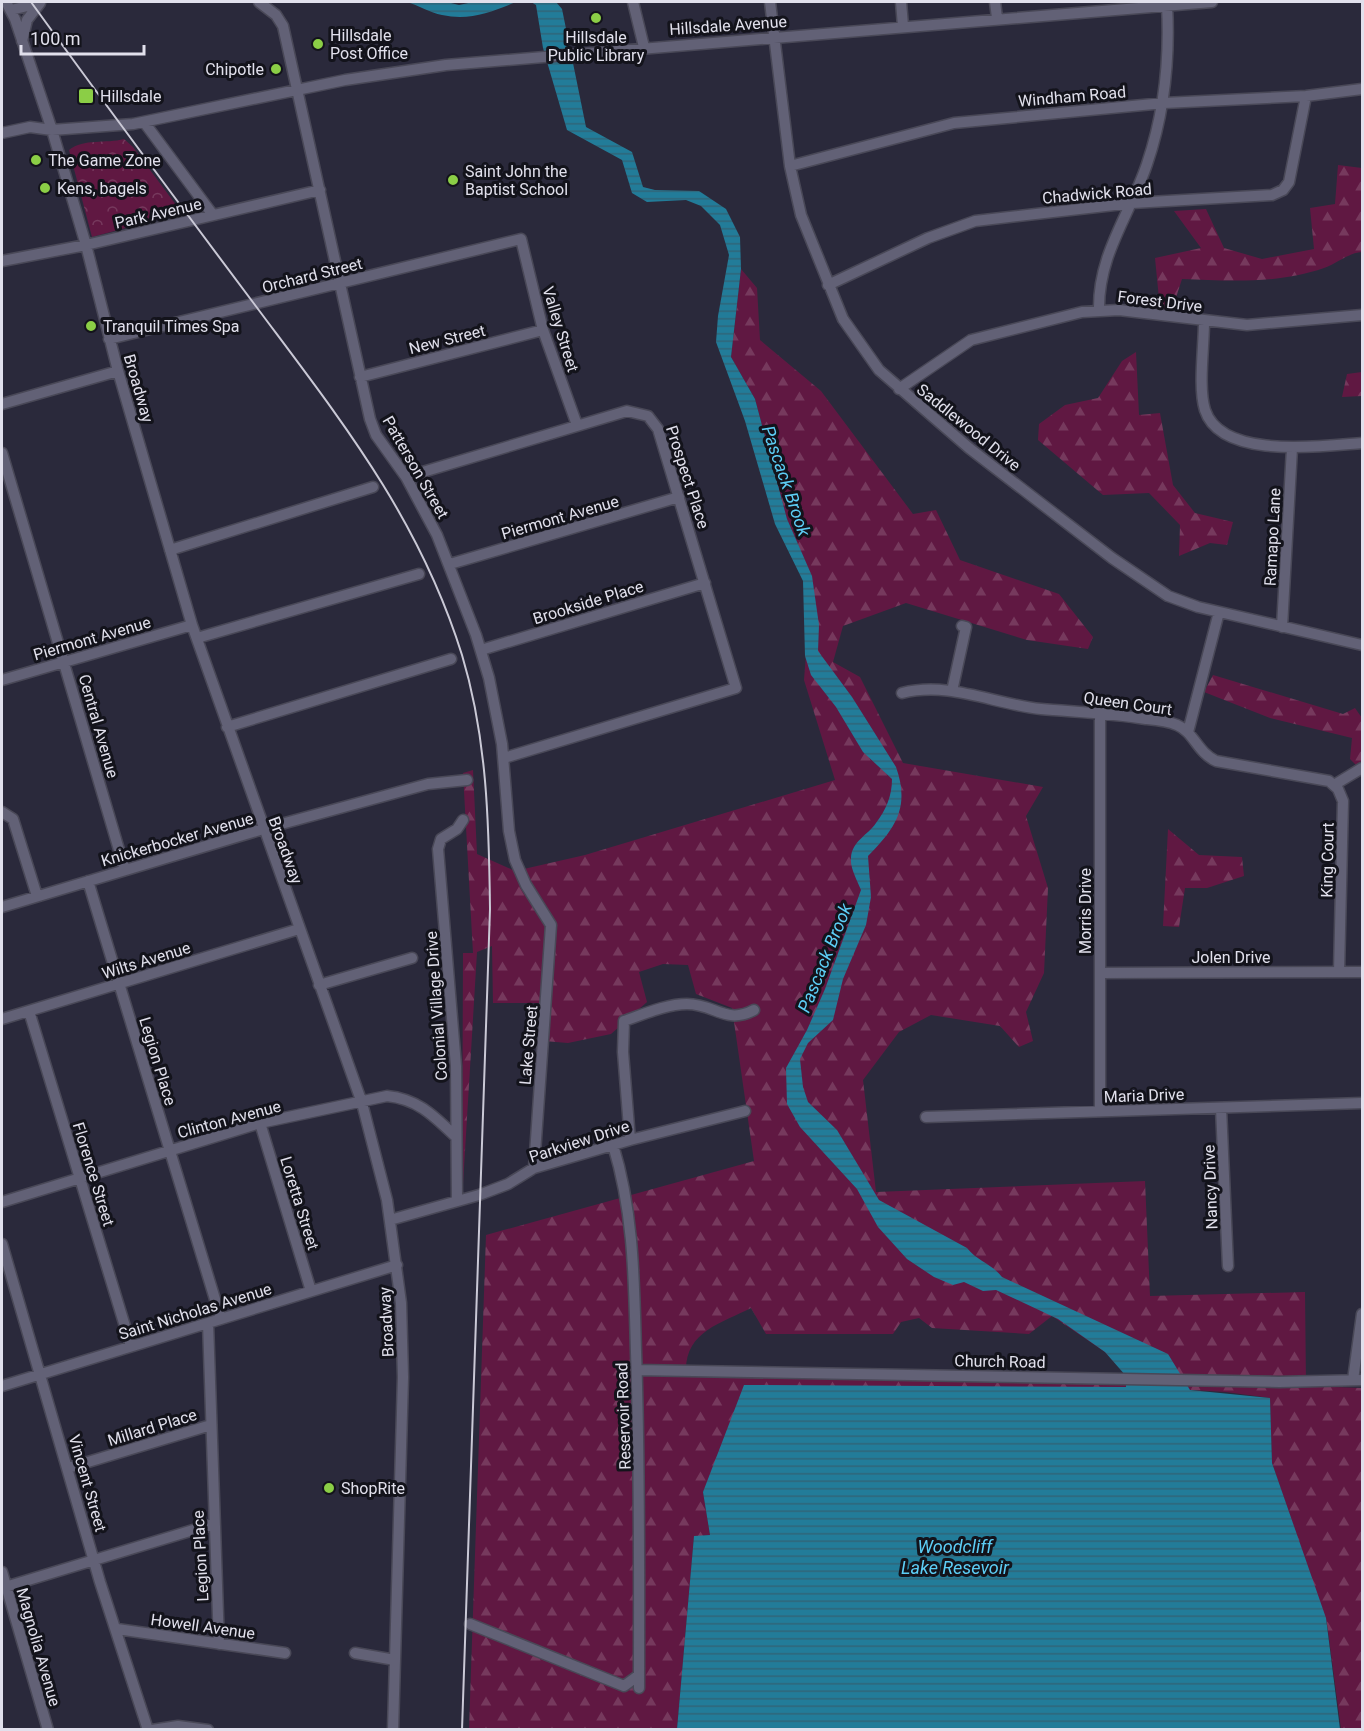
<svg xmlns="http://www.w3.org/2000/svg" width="1364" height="1731" viewBox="0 0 1364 1731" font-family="Roboto,sans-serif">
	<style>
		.forest { fill: url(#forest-firs); fill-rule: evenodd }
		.park { fill: url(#park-crowns) }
		.water { fill: url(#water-rules) }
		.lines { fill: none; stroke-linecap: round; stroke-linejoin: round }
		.minor-casing { stroke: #494857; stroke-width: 13 }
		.minor { stroke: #626176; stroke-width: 10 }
		.rail { stroke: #cac9d6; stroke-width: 2 }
		.poi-dot { fill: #8bce46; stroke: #13131b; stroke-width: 2 }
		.labels { text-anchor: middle; stroke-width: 6; stroke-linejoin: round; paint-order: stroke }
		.street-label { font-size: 16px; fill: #e1e0ec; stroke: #13131b }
		.poi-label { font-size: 16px; fill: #e1e0ec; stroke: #13131b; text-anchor: start }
		.water-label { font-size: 18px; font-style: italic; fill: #5dcef6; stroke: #13131b }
	</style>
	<defs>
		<pattern id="forest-firs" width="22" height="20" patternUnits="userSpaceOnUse" patternTransform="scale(1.5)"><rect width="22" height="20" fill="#601842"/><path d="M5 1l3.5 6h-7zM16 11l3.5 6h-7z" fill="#76395d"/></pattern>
		<pattern id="park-crowns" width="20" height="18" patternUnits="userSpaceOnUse" patternTransform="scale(1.5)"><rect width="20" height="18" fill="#601842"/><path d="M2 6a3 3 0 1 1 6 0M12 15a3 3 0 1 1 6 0" fill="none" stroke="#76395d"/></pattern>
		<pattern id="water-rules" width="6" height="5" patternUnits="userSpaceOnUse" patternTransform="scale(1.5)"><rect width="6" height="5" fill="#227c99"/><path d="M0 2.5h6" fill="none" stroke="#306578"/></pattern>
	</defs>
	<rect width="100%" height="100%" fill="#2a293b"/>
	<path class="forest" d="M1338 165 1362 168V252C1348 253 1338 263 1324 268 1278 284 1229 281 1182 279L1171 313 1160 309 1155 258 1201 248 1174 211 1206 209 1224 248 1262 259 1314 249 1310 208 1335 204Z
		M741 269 757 288 760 340 821 391 913 514 936 510 960 560 1059 594 1093 637 1088 649 1027 640 906 603 843 626 833 662 860 677 903 763 1043 787 1026 816 1048 888 1044 973 1026 1012 1033 1041 1019 1047 1000 1026 931 1015 899 1032 863 1080 876 1192 1145 1181 1150 1296 1305 1292 1306 1386 1362 1388V1729H1341L1327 1624 1272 1463 1270 1398 1226 1392 1142 1387 703 1491 710 1535 694 1537 677 1729H469L486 1235 754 1161 732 1008 696 994 688 965 663 964 639 972 647 1002 611 1034 568 1043 544 1041 549 1003H493L492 946 477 952 462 1201 463 953H473L463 773 473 770 477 854 515 871 585 855 835 780 804 680 812 577 787 520 755 399 731 357ZM751 1308 766 1334H893L901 1322 919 1318 932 1328 1029 1334 1052 1316 1105 1352 1126 1375 686 1370C686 1331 722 1323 751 1308Z
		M1136 352 1139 415 1160 413 1173 485 1195 513 1233 522 1227 545 1210 543 1179 556 1180 525 1149 493 1103 495 1038 440 1039 424 1065 405 1098 398 1122 361Z
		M1362 372V396L1342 397 1347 374Z
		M1213 675 1343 714 1355 708 1362 718V771L1350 759 1352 738 1270 718 1204 692Z
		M1168 829 1199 855 1242 857 1244 876 1207 888H1185L1179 927 1163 926Z"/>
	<path class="park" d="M124 139 133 147 182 213 92 237 69 150C84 138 106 144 124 139Z"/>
	<path class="water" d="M406 2H447L459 5 473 2H516C491 12 470 21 442 15 430 13 419 5 406 2Z
		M531 2H556L562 9 586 127 632 152 643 187 655 190 699 191 726 209 740 237 741 269 731 357 755 399 787 519 812 576 819 625 818 651 852 697 896 767C910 807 896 828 868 856L871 897 866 925 843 979 833 1020 808 1043 800 1059 803 1087 808 1102 837 1130 879 1200 967 1248C977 1261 992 1264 1002 1277L1168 1354 1190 1390 1270 1398 1272 1463 1326 1618 1340 1729H677L694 1536 710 1535 703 1492 744 1385 1126 1387V1376L1105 1352 1058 1319 996 1290 983 1291 964 1282 953 1285 934 1277 907 1259 878 1227 857 1189 800 1127 787 1104 786 1068 807 1030 825 989 861 890C857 880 850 868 851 858 852 841 868 835 876 823 886 810 892 796 892 779L863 752 836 707 811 675 805 656 803 581 775 524 745 421 716 342 718 316 729 255 720 225 701 206 686 200 647 202 632 193 622 160 567 130 543 48 536 5Z"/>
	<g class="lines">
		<g class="minor-casing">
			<path id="minor" d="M6 2 15 19 52 130 86 245 118 371 192 625 362 1103 387 1200 401 1303 403 1377 393 1730
				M259 2 276 15 283 26 370 419 376 435 406 477 437 535 476 635 489 678 502 744 509 831 515 860 526 885 551 925 534 1168
				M633 2 644 47
				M770 2 790 166 801 215 843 319 879 370 969 448 1112 558 1168 596 1198 607 1362 645
				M901 2 903 26
				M995 2 997 18
				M11 10 40 3
				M22 41 27 20 40 3
				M144 122 213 215
				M2 133 30 127 52 130 133 124 345 80 446 65 1212 2
				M790 166 954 123 1164 103 1306 96 1362 89
				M2 261 86 245 320 190
				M828 285 928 238 975 221 1132 203 1272 195 1283 190 1289 182 1306 96
				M1099 310C1098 254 1130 215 1147 164 1165 111 1170 60 1167 5
				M1204 322C1204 347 1198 388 1205 410 1221 460 1322 446 1362 443
				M109 339 521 239 543 330 577 425
				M360 377 543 330
				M899 389 971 340 1082 312 1119 310 1247 325 1362 315
				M2 404 118 371
				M2 453 125 870
				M406 477 627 411 648 416 658 429 736 688 504 758
				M170 550 373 487
				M450 564 679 497
				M1282 627 1292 448
				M197 638 419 574
				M481 650 705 583
				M2 680 192 625
				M952 691 966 627 962 626
				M902 693C950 681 993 704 1041 709 1076 712 1110 713 1146 719 1156 720 1167 721 1177 725 1194 732 1197 752 1216 761L1329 781 1338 789 1343 801 1339 972
				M1100 711V1111
				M227 727 451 659
				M1188 732 1219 612
				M1334 785 1362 768
				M2 812 13 819 37 896
				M88 881 221 1319
				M2 907 263 829 428 784 467 780
				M1100 973 1362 972
				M319 985 412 958
				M29 1011 131 1346
				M2 1019 299 929
				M1221 1108 1228 1266
				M926 1117 1362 1103
				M260 1123 311 1291
				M630 1140 623 1052 624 1021C644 1014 667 1004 687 1004 715 1004 726 1025 754 1010
				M613 1145C634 1213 634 1281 636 1352 640 1464 639 1576 639 1688
				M457 1201 456 1066 438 849 441 839 457 829 463 820
				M2 1202 260 1123 387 1096C418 1099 434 1116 456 1137
				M390 1220 479 1195 508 1184 534 1168 630 1140 745 1111
				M2 1244 100 1582 148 1730
				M208 1323 219 1644
				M637 1370 1279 1382 1362 1380
				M1353 1380 1362 1314
				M2 1386 397 1265
				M68 1468 211 1425
				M2 1572 48 1730
				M2 1588 213 1524
				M470 1624 624 1686 639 1675
				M117 1629 285 1653
				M355 1653 395 1660
				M152 1730 178 1726 208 1730"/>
		</g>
		<use href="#minor" class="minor"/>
		<path class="rail" d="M31 2C105 104 180 205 255 305 340 419 419 517 462 655 487 738 489 823 490 909L462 1730"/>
	</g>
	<g class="poi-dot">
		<circle cx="596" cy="18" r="6"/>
		<circle cx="318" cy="44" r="6"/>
		<circle cx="276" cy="69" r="6"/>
		<rect x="78" y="88" width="16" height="16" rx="3"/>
		<circle cx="36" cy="160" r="6"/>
		<circle cx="453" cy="180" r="6"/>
		<circle cx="45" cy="188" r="6"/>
		<circle cx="91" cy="326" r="6"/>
		<circle cx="329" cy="1488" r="6"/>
	</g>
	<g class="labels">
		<g class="street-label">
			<text transform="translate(728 25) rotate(-4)" y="6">Hillsdale Avenue</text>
			<text transform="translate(1072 96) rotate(-5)" y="6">Windham Road</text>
			<text transform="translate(1097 193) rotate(-5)" y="6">Chadwick Road</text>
			<text transform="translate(158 213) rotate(-13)" y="6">Park Avenue</text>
			<text transform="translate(312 275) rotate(-14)" y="6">Orchard Street</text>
			<text transform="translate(1160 301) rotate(7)" y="6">Forest Drive</text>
			<text transform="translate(561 329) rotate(73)" y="6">Valley Street</text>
			<text transform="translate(447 339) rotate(-14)" y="6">New Street</text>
			<text transform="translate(139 388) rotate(74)" y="6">Broadway</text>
			<text transform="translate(969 427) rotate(39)" y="6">Saddlewood Drive</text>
			<text transform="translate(416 467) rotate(60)" y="6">Patterson Street</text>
			<text transform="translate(688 477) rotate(72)" y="6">Prospect Place</text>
			<text transform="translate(560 517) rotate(-16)" y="6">Piermont Avenue</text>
			<text transform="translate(1272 537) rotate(-87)" y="6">Ramapo Lane</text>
			<text transform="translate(588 602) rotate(-17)" y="6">Brookside Place</text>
			<text transform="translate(92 638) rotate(-16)" y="6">Piermont Avenue</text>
			<text transform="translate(1128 703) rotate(8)" y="6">Queen Court</text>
			<text transform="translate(99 726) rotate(74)" y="6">Central Avenue</text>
			<text transform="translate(177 839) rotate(-16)" y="6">Knickerbocker Avenue</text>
			<text transform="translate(286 850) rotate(70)" y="6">Broadway</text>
			<text transform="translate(1327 860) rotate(-89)" y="6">King Court</text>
			<text transform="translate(1085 911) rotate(-90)" y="6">Morris Drive</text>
			<text x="1231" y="963">Jolen Drive</text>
			<text transform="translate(146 960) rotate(-17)" y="6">Wilts Avenue</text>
			<text transform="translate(436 1006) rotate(-94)" y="6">Colonial Village Drive</text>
			<text transform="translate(528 1045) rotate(-85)" y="6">Lake Street</text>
			<text transform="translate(158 1061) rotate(73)" y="6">Legion Place</text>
			<text transform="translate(1144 1095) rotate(-2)" y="6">Maria Drive</text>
			<text transform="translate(229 1119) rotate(-15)" y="6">Clinton Avenue</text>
			<text transform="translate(579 1141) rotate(-18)" y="6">Parkview Drive</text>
			<text transform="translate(94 1174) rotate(73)" y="6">Florence Street</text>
			<text transform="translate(1210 1187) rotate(-92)" y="6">Nancy Drive</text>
			<text transform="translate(300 1203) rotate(73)" y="6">Loretta Street</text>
			<text transform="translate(195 1311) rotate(-17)" y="6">Saint Nicholas Avenue</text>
			<text transform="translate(386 1322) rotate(-93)" y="6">Broadway</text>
			<text transform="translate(1000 1361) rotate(1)" y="6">Church Road</text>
			<text transform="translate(623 1416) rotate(-92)" y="6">Reservoir Road</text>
			<text transform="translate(152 1427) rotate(-17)" y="6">Millard Place</text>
			<text transform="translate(88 1483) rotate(74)" y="6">Vincent Street</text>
			<text transform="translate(200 1556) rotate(-93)" y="6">Legion Place</text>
			<text transform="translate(203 1626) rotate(8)" y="6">Howell Avenue</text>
			<text transform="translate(39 1647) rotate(74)" y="6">Magnolia Avenue</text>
		</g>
		<g class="poi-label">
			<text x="330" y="41">Hillsdale<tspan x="330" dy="18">Post Office</tspan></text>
			<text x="596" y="43" text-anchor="middle">Hillsdale<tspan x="596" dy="18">Public Library</tspan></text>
			<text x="264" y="75" text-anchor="end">Chipotle</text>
			<text x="100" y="102">Hillsdale</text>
			<text x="48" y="166">The Game Zone</text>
			<text x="465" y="177">Saint John the<tspan x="465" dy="18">Baptist School</tspan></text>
			<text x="57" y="194">Kens, bagels</text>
			<text x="103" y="332">Tranquil Times Spa</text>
			<text x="341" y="1494">ShopRite</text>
		</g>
		<g class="water-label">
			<text transform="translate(786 481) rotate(71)" y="6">Pascack Brook</text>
			<text transform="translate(825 958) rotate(-68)" y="6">Pascack Brook</text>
			<text x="955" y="1553">Woodcliff<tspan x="955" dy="21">Lake Resevoir</tspan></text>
		</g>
	</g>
	<rect width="1364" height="1731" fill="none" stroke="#e1e0ec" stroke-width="6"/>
	<path d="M21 45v9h123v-9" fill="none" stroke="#e1e0ec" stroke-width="3"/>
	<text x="30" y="45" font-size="18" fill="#e1e0ec" stroke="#13131b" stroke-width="4.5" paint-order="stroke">100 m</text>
</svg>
